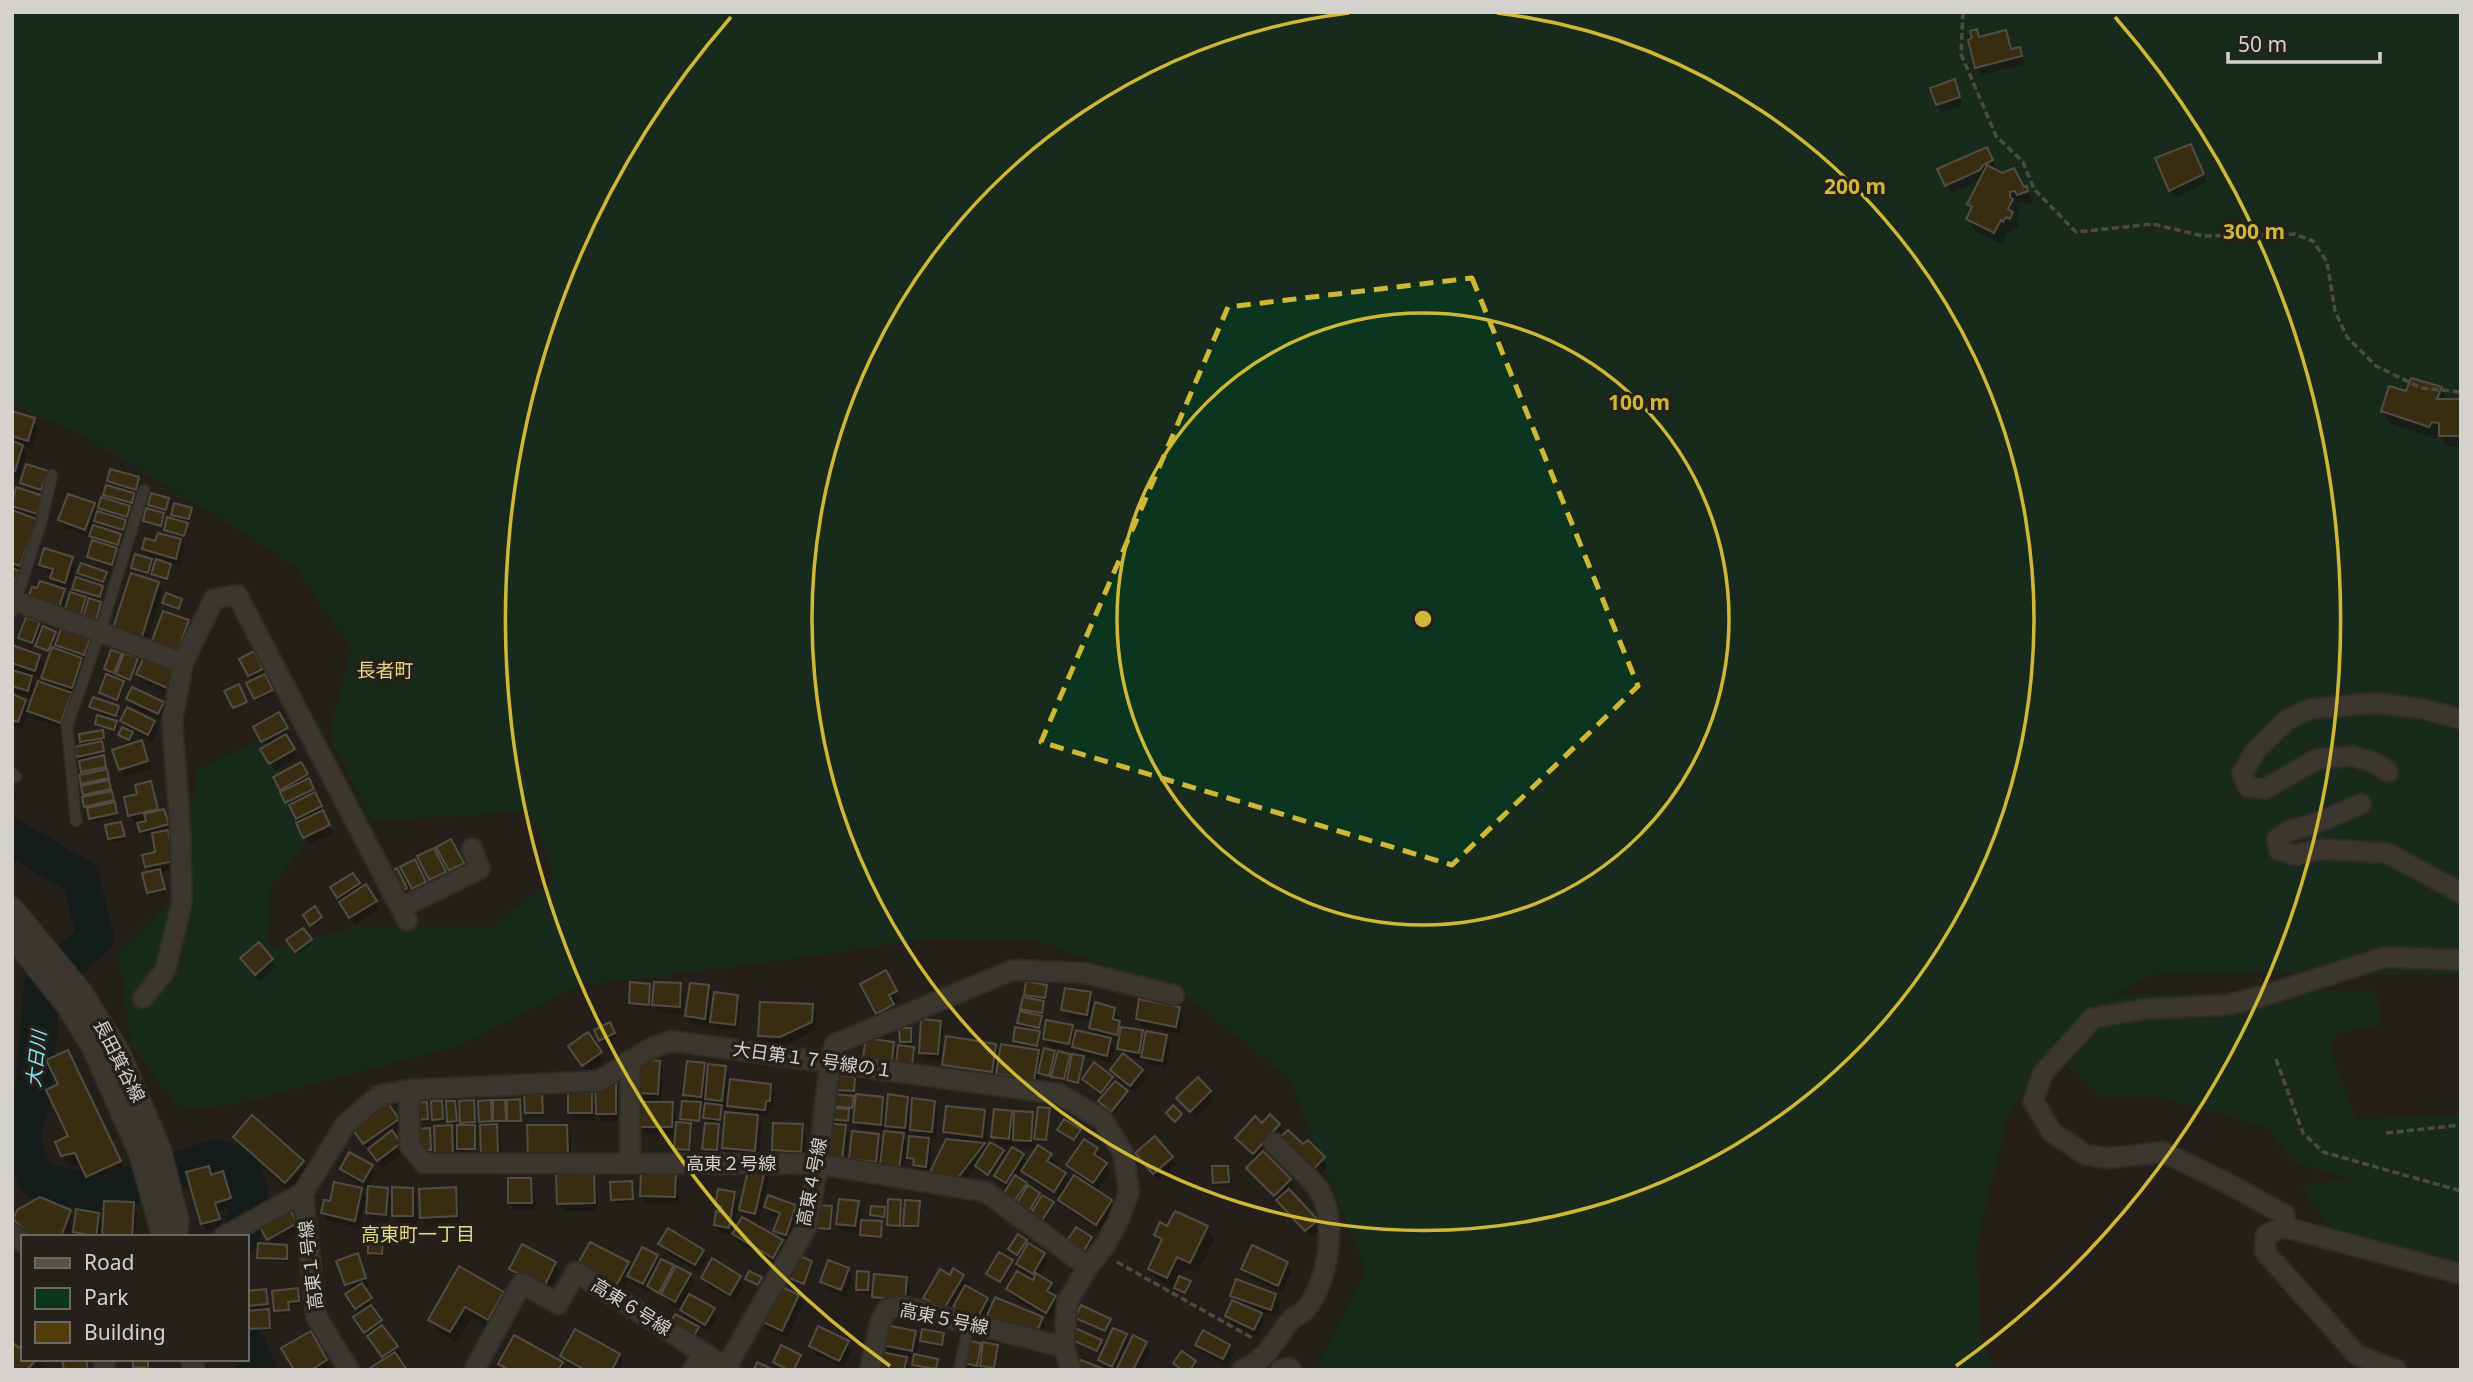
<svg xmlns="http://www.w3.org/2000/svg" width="2473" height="1382" viewBox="0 0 2473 1382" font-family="'Noto Sans','Noto Sans JP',sans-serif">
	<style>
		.green { fill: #0b351f }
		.shadow { fill: #0007; fill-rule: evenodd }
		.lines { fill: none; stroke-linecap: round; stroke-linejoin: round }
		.river { stroke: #00171c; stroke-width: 37 }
		.building { fill: #533c08; stroke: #888379; stroke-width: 2 }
		.service-casing { stroke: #3e3b35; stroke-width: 13 }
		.minor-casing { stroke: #3e3b35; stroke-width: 23 }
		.tertiary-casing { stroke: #3e3b35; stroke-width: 24 }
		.path { stroke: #7f7b75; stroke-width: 3.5; stroke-dasharray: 7 3.5; stroke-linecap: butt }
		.service { stroke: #575249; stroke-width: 10 }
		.minor { stroke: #575249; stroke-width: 19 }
		.tertiary { stroke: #575249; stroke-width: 21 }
		.marked { fill: none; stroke: #cfb837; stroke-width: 5; stroke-dasharray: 14 9; stroke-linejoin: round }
		.ring { fill: none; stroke: #cfb837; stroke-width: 3.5 }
		.labels { text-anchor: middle; stroke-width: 7; stroke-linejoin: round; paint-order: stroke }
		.street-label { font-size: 18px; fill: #d5d2cd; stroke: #25211a }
		.neighbourhood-label { font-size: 19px; fill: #e6d789; stroke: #25211a }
		.water-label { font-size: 19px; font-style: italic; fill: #84e4f8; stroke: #25211a }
		.centre { fill: #cfb837; stroke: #25211a; stroke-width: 3.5 }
		.ring-label { font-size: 21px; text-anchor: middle; font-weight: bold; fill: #cfb837; stroke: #25211a; stroke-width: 7; stroke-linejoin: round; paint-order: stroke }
	</style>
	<rect width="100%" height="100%" fill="#25211a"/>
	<path class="green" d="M12 12H2461V975L2158 973 2110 995 2375 990 2383 1024 2339 1033 2329 1049 2356 1119 2461 1115V1272L2328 1225 2301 1186 2350 1179 2292 1161 2268 1128 2158 1096 2099 1097 2050 1050 2009 1113 1977 1241 1979 1331 1994 1370H1316L1366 1269 1289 1078 1177 989 1035 940 935 938 749 965 580 985 459 1045 246 1102 181 1110 131 1045 118 952 175 897 198 769 265 737 308 840 270 888 269 949 354 927 489 928 554 879 531 811 372 821 329 734 352 649 295 566 235 527 77 432 12 405Z"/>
	<path class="shadow" d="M1976 31 1981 38 2005 32 2013 50 2019 49 2025 64 1981 75 1977 68 1974 40Z
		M1954 82 1963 105 1942 112 1937 105Z
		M2195 154 2207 182 2174 198 2170 190Z
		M1990 157 1996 168 1992 170 2023 189 2026 188 2034 203 2025 206 2023 202 2016 204 2019 212 2016 219 2019 225 2017 230 2013 228 2011 233 2008 231 2001 244 1975 231 1968 219 1973 210 1969 204 1982 179 1951 193 1939 170Z
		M2441 388 2448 401 2461 400V447H2447L2439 433 2436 439 2390 423 2383 411 2407 393Z
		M12 413 33 420 38 428 32 448 21 445 27 454 19 478 12 476Z
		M46 473 48 476 43 492 24 486 22 483Z
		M138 479 140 482 137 492 111 484 109 481Z
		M17 489 42 498 41 521 35 519 40 528 25 573 16 570 22 580 12 597V512L17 513 12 504Z
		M133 494 135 498 133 505 127 504 131 511 128 519 122 517 127 525 124 532 98 524 95 520 93 527 120 535 122 538 119 547 94 539 93 542 116 550 117 553 113 567 91 560 89 556 94 540 90 534 89 537 64 528 60 520 94 505 99 514 104 515 100 508 109 502 105 495Z
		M168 500 170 503 167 512 152 508 150 504Z
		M191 509 193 513 190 522 175 518 173 514Z
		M163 515 165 518 162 528 146 524 145 521Z
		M187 525 188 528 186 538 168 533 166 530Z
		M180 541 185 549 180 566 168 563 172 569 168 581 155 577 153 574 158 559 148 557 152 564 149 575 135 571 133 568 150 560 144 549 157 543Z
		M72 559 76 567 69 590 62 587 69 600 85 599 89 604 100 603 102 606 96 626 68 615 65 609 63 615 35 606 58 588 52 578 53 575 46 572 41 564Z
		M79 573H105L107 577 104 585 81 576Z
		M158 584 163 591 146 644 120 635Z
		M102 587 104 591 101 600 76 592 74 589Z
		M181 600 183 604 180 611 166 606 164 602Z
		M188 621 192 629 182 657 158 648 154 641Z
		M39 624 41 627 36 640 39 642 55 633 57 636 51 649 62 653 57 645 89 640 93 648 89 662 81 660 86 667 76 695 69 693 75 703 66 730 34 719 29 711 22 729 12 725V696L25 701 30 709 33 699 12 692V672H15L12 668V649L39 656 44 664 40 678 29 674 37 688 49 687 43 677 51 654 39 649 35 642 33 646 22 641 20 638Z
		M253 653 263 672 251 678 241 659Z
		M120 655 123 660 136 659 138 663 131 682 120 678 117 673 116 675 108 672 106 669Z
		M138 674H175L173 696 142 682Z
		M264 676 273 694 257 701 248 684Z
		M123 683 125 686 119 702 102 696 101 693Z
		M128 699 162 704 167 711 162 721 132 707Z
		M91 707H118L120 711 117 719 93 710Z
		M278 715 291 736 287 738 298 757 275 771 263 749 266 747 255 727Z
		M122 721 154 722 158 730 152 742 130 731 134 737 131 743 120 735 128 731Z
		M116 722 118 725 116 732 98 727 96 724Z
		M104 735V741L100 742 104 754 102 755 118 816 93 822 85 806 87 798 83 784 85 775 78 757 85 746 82 741Z
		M142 743 152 769 125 777 120 770Z
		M301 764 333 834 309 844 276 778Z
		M151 783 160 812 165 814 169 828 165 829 172 839 178 869 161 872 165 893 151 896 149 893 150 873 146 867 157 854 153 832 143 835 139 822 134 823 130 815 139 796Z
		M12 787 18 796 12 801Z
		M121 823 125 840 111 842 107 826Z
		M451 842 464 867 452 873 439 848Z
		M419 857 437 858 449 880 435 887Z
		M414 861 427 886 415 892 402 867Z
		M352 875 361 889 366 887 380 909 355 925 332 888Z
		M314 909 323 921 313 928 305 916Z
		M310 940 312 943 298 954 289 941Z
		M272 960 276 967 260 981 247 966Z
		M885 972 900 1000 892 1004 897 1012 881 1021 862 984Z
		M680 985 684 993 683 1014 658 1013 654 1005Z
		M649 986 651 989 650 1008 632 1006 630 1003Z
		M708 987 715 998 737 996 741 1004 738 1032 716 1029 710 1018 709 1026 692 1024 687 1016Z
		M1046 987 1048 990 1046 1001 1042 1000 1045 1006 1043 1016 1039 1015 1043 1021 1040 1031 1037 1030 1041 1036 1038 1048 1017 1044 1015 1041 1023 1030 1019 1023 1025 1014 1022 1009 1028 999 1025 994Z
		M1090 994 1094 1004 1114 1009 1119 1017 1117 1023 1122 1029 1142 1032 1146 1040 1166 1037 1171 1045 1166 1068 1147 1064 1145 1060 1124 1057 1142 1071 1146 1078 1135 1093 1116 1078 1112 1070 1123 1056 1119 1049 1120 1042 1110 1039 1115 1048 1111 1063 1081 1055 1084 1061 1079 1085 1071 1083 1066 1076 1065 1082 1055 1080 1051 1073 1050 1078 1040 1075 1038 1087 1002 1081 997 1072 996 1079 949 1072 945 1061 926 1060 921 1052 940 1023 944 1030 942 1058 995 1045 1001 1056 1038 1052 1043 1061 1054 1052 1057 1059 1069 1056 1072 1062 1080 1057 1074 1047 1073 1051 1049 1047 1045 1039 1072 1026 1075 1031 1096 1036 1091 1028 1092 1022 1067 1018 1063 1010Z
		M812 1006 817 1014 816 1030 785 1045 764 1044 760 1036Z
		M1179 1008 1184 1016 1180 1034 1142 1027 1138 1019Z
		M609 1024 616 1037 603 1043 596 1031Z
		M910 1029 912 1045H904L902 1042Z
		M588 1034 605 1061 587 1073 574 1054Z
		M893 1044 899 1054 913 1048 915 1051 913 1069 900 1067 896 1061 895 1068 870 1064 865 1057Z
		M659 1062 663 1070 661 1104H672L676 1112V1123L685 1124 682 1118 690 1103 685 1094 703 1064 709 1074 725 1068 729 1076V1081L770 1085 775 1093 773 1108H769L768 1117 757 1116 762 1125 759 1158 728 1155 724 1148 734 1115 727 1102 726 1108H723L721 1122 707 1121 705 1118 710 1106 705 1097V1104L699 1103 702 1107 700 1123 689 1122 692 1128 690 1153 677 1152 675 1148 677 1135 646 1134 641 1126 644 1104 638 1092Z
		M74 1064 126 1173 95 1188 83 1165 70 1167 63 1155 70 1137 60 1085Z
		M1112 1078 1129 1095 1113 1114 1102 1105 1100 1102 1103 1098 1089 1086 1084 1079Z
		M854 1079 855 1094 840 1093 838 1090Z
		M1198 1080 1214 1100 1195 1119 1179 1098Z
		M615 1086 620 1094V1122H602L595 1110V1121L574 1120 570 1112 591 1090 597 1101Z
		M541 1093 543 1116H528L526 1113Z
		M852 1098 856 1105 882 1098 888 1109 907 1098 913 1109 934 1102 938 1110 936 1139 927 1138 932 1148 930 1174 920 1173 906 1154 903 1176 885 1161 853 1158V1161L880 1164V1169L855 1166 850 1159 878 1135 884 1146 891 1133 885 1123 884 1132 859 1130 855 1122 856 1111 848 1110 850 1114 849 1123 830 1122 836 1110 833 1105ZM910 1126 917 1139 909 1146 903 1134 909 1135Z
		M504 1101 508 1108 519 1101 522 1123 497 1124 492 1116 493 1126H496L500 1134 501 1163 480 1121 490 1102 495 1110Z
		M455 1102 458 1124H451L449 1121Z
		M473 1102 476 1125H473L476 1130V1151L460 1152 456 1144 457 1162 442 1163 451 1127 458 1140 464 1127 461 1122Z
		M442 1103 444 1122 436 1123 434 1119Z
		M426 1104 429 1122H419L417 1119Z
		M1049 1110 1050 1113 1047 1143 1038 1142 1035 1137V1149L1019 1148 1013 1138V1146L997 1145 993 1137 1011 1113 1016 1121 1032 1114 1038 1124Z
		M984 1112 988 1120 986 1144 983 1143 987 1150 1002 1152 1004 1155 990 1177 977 1166 961 1187 935 1183 950 1141 945 1132Z
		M252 1118 303 1162 310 1175 293 1194 242 1150 235 1138Z
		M397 1120 402 1127 392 1134 404 1152 383 1168 359 1137Z
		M1262 1125H1279L1285 1135 1303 1147 1308 1142 1328 1166 1315 1179 1278 1138 1263 1154 1289 1180 1294 1188 1290 1192 1321 1229 1311 1238 1253 1176 1249 1168 1257 1160 1242 1146 1237 1138Z
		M718 1126 720 1129 718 1153 706 1152 704 1148Z
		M802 1126 806 1134 805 1159 778 1157 773 1150Z
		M529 1127H566L571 1134V1163Z
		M845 1127 849 1135 846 1168 828 1166Z
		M429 1130 432 1152 420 1153Z
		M1059 1130H1079L1081 1133 1076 1142Z
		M1097 1150 1101 1157 1100 1160 1105 1164 1110 1172 1096 1192 1111 1201 1116 1209 1101 1231 1064 1207 1059 1199 1028 1179 1023 1170 1017 1179 1054 1207 1041 1227 1019 1203 1008 1196 1006 1193 1008 1189 1000 1184 996 1176 1023 1155 1028 1164 1050 1155 1055 1163 1053 1167 1065 1174 1070 1184 1076 1175 1068 1165Z
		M1137 1154 1172 1158 1176 1165 1158 1181Z
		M371 1166 376 1174 368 1188 386 1189 391 1197 389 1222 372 1221 368 1213 369 1190 346 1176 342 1169Z
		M1227 1167 1230 1185 1217 1186 1215 1183Z
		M208 1168 213 1176 222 1173 234 1206 218 1211 223 1226 207 1231 202 1223Z
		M593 1172 597 1180 598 1211H563L559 1204Z
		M764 1172 769 1179 759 1221 745 1217 741 1210Z
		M675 1175 679 1182V1204L646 1203 642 1196Z
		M530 1180 535 1188V1210H514L510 1203Z
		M631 1183 634 1202 615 1203 613 1199Z
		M412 1189 417 1197V1224H399L394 1216Z
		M455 1189 459 1197 460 1224 426 1225 422 1217Z
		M361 1190 366 1197 359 1228 327 1221 323 1213 332 1204Z
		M734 1193 738 1201 733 1235 721 1233 716 1225 723 1215 717 1205Z
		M900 1201 902 1205 901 1229 890 1228 889 1225Z
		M858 1203 862 1211 861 1221 881 1223 882 1239 864 1238 862 1234 842 1231 837 1223Z
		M919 1203 921 1206 919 1229 907 1228 905 1225Z
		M132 1204 137 1212 136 1237H104V1229H102L100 1237H77L74 1232 98 1214 104 1226Z
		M795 1206 800 1214 790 1242 780 1239 775 1231 780 1218 770 1215 765 1207Z
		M831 1208 833 1211 831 1232 817 1231 815 1228Z
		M883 1209 885 1219 873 1218 872 1215Z
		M70 1211 75 1219 68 1237H29L15 1219Z
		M289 1212 300 1232 274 1246 286 1247 287 1262 261 1261 259 1258 273 1246 262 1227Z
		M1168 1228H1207L1214 1240 1197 1274 1184 1268 1179 1278 1191 1286 1187 1295 1178 1291 1175 1287 1174 1289 1157 1281 1150 1269 1161 1244 1156 1235Z
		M1077 1229 1093 1242 1084 1257Z
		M733 1235 781 1242 786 1249 777 1264 738 1242Z
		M382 1241 383 1257 371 1256 369 1252Z
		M1026 1241 1028 1245 1044 1255 1048 1262 1040 1277 1051 1284 1055 1292 1053 1296 1059 1305 1051 1320 1012 1297 1008 1289 1033 1282 1035 1279 1022 1272 1018 1264 1021 1259 1010 1250Z
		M660 1244 703 1251 707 1259 699 1272 665 1252Z
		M357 1255 369 1286 363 1288 372 1302 368 1305 401 1354 397 1357 385 1360 355 1318 360 1314 347 1295 351 1292 338 1262Z
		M657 1256 661 1263 672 1267 675 1271 690 1275 694 1283 688 1295 713 1309 718 1317 710 1331 695 1323 700 1331 695 1340 689 1323 681 1310 667 1302 662 1293 649 1289 648 1291 633 1284 629 1277 620 1294 583 1275 628 1264 632 1271Z
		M1011 1261 1013 1265 1002 1284 990 1277 988 1274Z
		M811 1262 813 1265 805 1286 793 1282 791 1278Z
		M555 1263 560 1271 548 1293 516 1277 511 1269Z
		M1287 1263 1292 1271 1282 1292 1248 1277 1243 1269Z
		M848 1270 853 1277 846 1297 826 1290 822 1282Z
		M868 1274 869 1293H860L858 1289Z
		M962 1276 967 1284 965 1287 987 1299 992 1308 1042 1318 1046 1326 1038 1345 993 1326 987 1316 981 1326 960 1314 955 1305 949 1316 930 1305 925 1298 950 1277Z
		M740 1277 745 1285 735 1301 708 1286 703 1278Z
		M761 1278 762 1281 760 1287 747 1279Z
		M906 1279 911 1287 909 1307 878 1304 873 1296Z
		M779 1287 798 1297 803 1304 787 1338 767 1329 763 1321Z
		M265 1290 268 1307 247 1309V1292Z
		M297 1290 300 1304 288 1305 290 1313 278 1314 276 1311Z
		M503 1293 510 1305 495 1331 472 1318 457 1343 437 1332 430 1320Z
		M1275 1295 1280 1303 1275 1317 1259 1311 1265 1322 1258 1337 1231 1324 1227 1316 1234 1300 1232 1296Z
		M268 1311 271 1331 250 1332 247 1312Z
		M1077 1317 1110 1321 1112 1324 1107 1334 1079 1321Z
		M1114 1330 1126 1336 1131 1344 1146 1343 1150 1351 1141 1370H1106L1100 1360Z
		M915 1333 920 1341 916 1356 936 1360 937 1370H917L914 1365 915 1358 904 1356 911 1370H879L890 1355 884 1345Z
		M310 1334 330 1369 328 1370H296Z
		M943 1335 945 1338 943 1348 923 1344 922 1341Z
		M1072 1338 1101 1342 1103 1345 1099 1353 1074 1342Z
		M848 1342 852 1350 844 1368 815 1354 811 1346Z
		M980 1345 984 1351 997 1346 999 1349 995 1370H984L979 1362 978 1370H968L966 1363Z
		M1197 1345 1229 1346 1234 1354 1227 1366 1201 1352Z
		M1182 1353 1195 1362 1197 1366 1194 1370H1181L1177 1367 1175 1363Z
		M619 1355 623 1363 620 1370H577L567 1364 562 1356Z
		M800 1356 802 1359 797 1370H785L775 1362Z
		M23 1359H43L45 1363 42 1367 45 1370H12Z
		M135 1359H150L149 1370H136Z
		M562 1363 565 1370H504L500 1364Z"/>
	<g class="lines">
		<path class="river" d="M12 837 81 878 95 937 42 987 34 1088 21 1139 37 1180 101 1195 217 1158 241 1165 250 1193 241 1237
			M247 1345 258 1370"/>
	</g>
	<path class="building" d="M1977 29 1979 37 2006 30 2011 49 2020 47 2022 56 1975 68 1968 40 1972 38 1970 31Z
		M1955 79 1960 97 1936 105 1930 88Z
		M2191 144 2204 174 2169 191 2155 158Z
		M1987 147 1993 160 1983 165 1980 170 1945 186 1937 169Z
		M1987 165 2002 173 2014 168 2024 187 2027 186 2028 191 2017 195 2015 191 2010 192V197L2013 199 2008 209 2013 212 2010 219 2006 217 2003 222 2001 220 1994 233 1966 219 1972 207 1967 204Z
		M2411 378 2442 387 2437 399H2461V436H2439V423L2432 422 2429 427 2381 411 2389 386 2406 391Z
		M12 411 35 418 28 441 12 436Z
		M12 441 23 445 15 471 12 470Z
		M26 464 48 471 41 490 20 483Z
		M110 469 139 477 136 490 107 481Z
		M106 485 134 493 132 503 103 495Z
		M16 487 43 496 37 514 12 506Z
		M151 493 169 498 166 510 148 505Z
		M68 494 95 503 85 530 58 520Z
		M101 497 130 506 127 517 98 508Z
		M174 503 192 508 189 519 171 515Z
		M146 508 164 513 161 526 143 521Z
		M12 510 37 519 20 566 12 563Z
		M97 511 126 520 123 530 94 521Z
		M167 517 188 523 184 536 164 530Z
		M93 525 121 534 118 545 89 536Z
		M158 533 181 539 176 559 142 549 145 538 155 541Z
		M92 540 117 548 112 565 87 557Z
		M44 548 73 557 65 583 50 578 53 569 39 565Z
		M135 554 152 559 148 573 131 568Z
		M156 559 171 564 167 579 151 574Z
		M81 563 107 572 103 582 77 573Z
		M12 568 19 571 12 591Z
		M131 573 159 582 142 637 113 628Z
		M76 577 103 586 100 597 72 589Z
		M40 581 65 589 59 608 28 598 32 587 37 588Z
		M70 592 86 597 80 617 64 612Z
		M166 593 182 599 179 609 162 603Z
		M89 598 101 602 95 624 82 620Z
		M163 611 189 620 178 650 152 641Z
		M26 617 40 622 32 643 18 638Z
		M43 626 56 632 48 651 35 646Z
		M61 629 90 639 84 655 55 645Z
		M12 645 40 655 35 671 12 663Z
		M52 647 82 658 72 688 41 678Z
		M111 650 122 653 114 673 104 669Z
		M254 651 263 669 248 676 239 659Z
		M124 653 138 658 130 680 116 674Z
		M144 657 176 672 169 689 136 674Z
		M12 670 32 676 28 691 12 686Z
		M106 674 124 681 117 700 99 693Z
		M265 674 273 690 254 699 246 683Z
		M38 681 72 693 61 723 27 711Z
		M239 684 247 702 233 708 224 691Z
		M132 687 164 702 158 714 126 699Z
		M12 694 26 700 18 722 12 720Z
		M93 697 119 706 116 716 89 707Z
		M127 707 155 721 148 735 120 721Z
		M279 712 288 728 261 742 253 727Z
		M97 715 117 721 114 730 95 724Z
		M122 727 133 732 129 740 118 735Z
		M103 730 104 738 80 742 79 734Z
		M286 734 295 749 269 764 260 749Z
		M142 740 148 761 119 770 112 750Z
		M102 741 104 751 77 757 74 747Z
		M104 755 106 767 81 772 79 761Z
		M301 762 308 774 280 790 273 777Z
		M107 769 109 778 81 784 79 775Z
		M309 778 314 789 285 803 280 792Z
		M109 780 111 789 83 795 81 786Z
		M151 781 158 809 128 816 124 797 137 794 135 785Z
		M112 791 114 800 84 807 82 797Z
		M315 792 322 806 296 819 289 805Z
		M115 802 117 813 89 819 87 808Z
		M164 809 169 824 140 832 137 823 146 821 144 814Z
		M323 810 330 825 303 838 296 823Z
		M121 822 125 836 108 839 105 825Z
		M168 830 174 861 145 867 142 855 155 852 152 833Z
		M451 839 464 863 449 871 436 847Z
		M434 848 446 872 429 880 417 856Z
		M415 859 426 882 412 889 400 867Z
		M397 868 407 888 398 893 388 873Z
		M160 869 165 889 147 893 142 873Z
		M353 873 360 883 337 898 330 887Z
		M366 884 377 901 349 918 339 902Z
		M315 906 322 917 310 926 303 915Z
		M303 928 312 939 295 952 286 940Z
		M259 942 273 959 255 975 240 958Z
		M886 970 897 991 889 995 894 1004 876 1014 860 984Z
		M1026 981 1047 985 1045 998 1024 995Z
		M630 982 650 984 649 1005 629 1003Z
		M654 982 681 983 680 1007 652 1005Z
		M690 983 709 985 705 1019 685 1016Z
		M1065 988 1091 992 1087 1015 1061 1010Z
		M714 992 738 995 735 1025 710 1022Z
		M1023 997 1044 1001 1042 1013 1020 1009Z
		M1139 999 1180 1007 1176 1027 1136 1019Z
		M760 1002 813 1004 812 1022 780 1037 758 1036Z
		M1095 1002 1115 1008 1113 1019 1120 1021 1117 1035 1089 1028Z
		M1020 1011 1042 1016 1039 1028 1017 1023Z
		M921 1019 941 1021 938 1054 919 1053Z
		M1046 1020 1073 1025 1069 1044 1043 1039Z
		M610 1022 615 1033 599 1041 594 1030Z
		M1015 1027 1040 1031 1037 1046 1013 1041Z
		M1121 1027 1143 1030 1139 1053 1117 1049Z
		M899 1028H911V1042H900Z
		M1076 1030 1111 1038 1107 1056 1072 1047Z
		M1146 1031 1167 1035 1162 1061 1141 1057Z
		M588 1032 602 1052 582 1066 568 1046Z
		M946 1036 996 1044 992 1072 942 1065Z
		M866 1038 894 1042 892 1061 863 1057Z
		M1001 1044 1039 1050 1034 1080 996 1074Z
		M898 1045 914 1047 912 1066 896 1064Z
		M1044 1048 1055 1051 1049 1076 1038 1073Z
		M68 1050 121 1161 86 1177 75 1153 61 1156 55 1142 68 1136 46 1090 58 1084 46 1060Z
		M1058 1051 1070 1054 1064 1079 1051 1077Z
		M1123 1053 1143 1070 1130 1086 1110 1070Z
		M1072 1054 1084 1056 1078 1083 1067 1080Z
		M638 1059 660 1061 658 1094 636 1093Z
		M687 1061 705 1063 701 1097 683 1095Z
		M1094 1062 1113 1077 1101 1093 1082 1079Z
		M708 1064 726 1066 722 1101 705 1099Z
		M837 1075 855 1077 854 1091 836 1090Z
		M1198 1077 1211 1091 1190 1112 1176 1098Z
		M730 1079 771 1084 770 1101H766L765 1110 727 1106Z
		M1115 1081 1128 1091 1111 1112 1098 1101Z
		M595 1084H616V1114H596Z
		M568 1088H592V1113H568Z
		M524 1091H542L543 1113H525Z
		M832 1094 854 1096 852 1108 831 1106Z
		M856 1094 883 1097 881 1125 853 1122Z
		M888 1094 908 1097 905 1128 885 1126Z
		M912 1098 935 1101 932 1132 910 1130Z
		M520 1099 521 1121H507V1100Z
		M474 1100 475 1122 460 1123 459 1101Z
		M491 1100 492 1121 479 1122 478 1101Z
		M493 1100H505L506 1121H493Z
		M431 1101H442L443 1119 432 1120Z
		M446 1101H455L457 1121 447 1122Z
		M682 1101 701 1102 699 1121 680 1119Z
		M427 1102 428 1119 415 1120V1103Z
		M640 1102H673L672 1127H640Z
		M388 1103 399 1119 363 1144 352 1128Z
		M705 1103 722 1105 720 1120 703 1118Z
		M1173 1105 1182 1114 1175 1122 1166 1113Z
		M946 1106 985 1110 982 1137 943 1132Z
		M1038 1107 1050 1108 1046 1140 1034 1139Z
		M828 1108 849 1109 848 1121 827 1119Z
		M994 1109 1012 1111 1009 1139 991 1137Z
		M1014 1111 1033 1112 1031 1141 1013 1140Z
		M725 1112 758 1115 755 1151 722 1148Z
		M1270 1114 1280 1124 1253 1154 1235 1138 1255 1116 1262 1123Z
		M252 1115 304 1161 285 1183 233 1137Z
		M1064 1119 1081 1129 1074 1140 1057 1130Z
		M676 1122 691 1123 689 1150 674 1149Z
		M705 1123 719 1124 717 1150 702 1149Z
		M773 1123 803 1124 801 1152 772 1150Z
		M826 1123 846 1125 842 1161 822 1158Z
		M497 1124 498 1155 481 1156 480 1125Z
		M452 1125 453 1155H435L434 1126Z
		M457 1125H475V1149H457Z
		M527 1125H567L568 1155 528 1156Z
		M430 1128 431 1150H417L416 1129Z
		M392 1130 401 1143 377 1161 368 1149Z
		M1288 1130 1303 1144 1308 1140 1325 1157 1310 1173 1277 1140Z
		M852 1131 879 1134 876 1162 849 1159Z
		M884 1131 904 1133 899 1169 880 1166Z
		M909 1136 929 1138 926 1167 913 1165 914 1159 907 1158Z
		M1155 1136 1173 1157 1153 1174 1135 1153Z
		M946 1139 985 1143 956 1180 928 1176Z
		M1084 1139 1098 1148 1094 1154 1107 1163 1093 1183 1066 1165Z
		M990 1142 1004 1150 988 1175 975 1166Z
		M1038 1145 1052 1154 1047 1161 1066 1173 1054 1192 1021 1171Z
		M1012 1147 1024 1154 1006 1183 994 1176Z
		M1263 1151 1291 1179 1274 1196 1246 1168Z
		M349 1152 373 1165 363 1182 340 1169Z
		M209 1166 211 1175 223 1171 231 1198 215 1203 220 1219 201 1224 186 1172Z
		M749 1166 765 1170 755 1214 739 1210Z
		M1212 1166H1228L1229 1182 1213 1183Z
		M594 1170 595 1203 557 1204 556 1171Z
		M641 1172 676 1173 675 1197 640 1196Z
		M1015 1175 1027 1183 1015 1200 1004 1193Z
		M1074 1175 1112 1200 1096 1225 1058 1200Z
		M508 1178H531L532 1203H508Z
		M632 1181 633 1199 611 1200 610 1182Z
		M334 1182 362 1188 355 1221 321 1213 324 1200 330 1201Z
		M1028 1185 1040 1193 1029 1211 1017 1203Z
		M368 1186 388 1188 386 1215 366 1213Z
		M392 1187 413 1188V1216H392Z
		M456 1187 457 1216 420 1218 419 1189Z
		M718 1189 735 1192 729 1228 714 1225 716 1211 720 1212 721 1206 715 1205Z
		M1289 1189 1318 1220 1305 1231 1276 1200Z
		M768 1195 796 1205 786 1235 773 1231 780 1213 764 1207Z
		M1042 1195 1054 1202 1039 1225 1028 1218Z
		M40 1197 71 1210 61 1237H32L13 1219 17 1210Z
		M839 1199 859 1201 855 1226 836 1224Z
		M888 1199 901 1200 900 1226 887 1225Z
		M905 1200 920 1201 918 1226H903Z
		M104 1201 134 1202 132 1237H102Z
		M815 1205 832 1206 830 1229 813 1228Z
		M871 1206 885 1207 884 1217 870 1215Z
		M76 1209 99 1213 96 1237H84L85 1234 73 1232Z
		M290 1210 297 1223 267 1240 260 1227Z
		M1175 1211 1208 1226 1190 1263 1177 1257 1167 1278 1148 1269 1162 1239 1154 1235 1160 1222 1167 1226Z
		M742 1217 783 1240 773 1258 732 1234Z
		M861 1220 882 1221 881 1237 860 1235Z
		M1076 1227 1092 1237 1082 1254 1065 1244Z
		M668 1228 704 1250 695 1265 658 1244Z
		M1018 1234 1027 1240 1017 1255 1008 1249Z
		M368 1238 383 1239 382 1254 368 1253Z
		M590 1242 629 1262 615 1288 576 1267Z
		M258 1243 287 1245V1259L257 1258Z
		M1028 1243 1045 1253 1033 1274 1016 1264Z
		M522 1244 556 1262 544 1287 509 1269Z
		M1252 1245 1288 1262 1278 1286 1241 1269Z
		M642 1247 658 1255 643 1284 627 1276Z
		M999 1252 1013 1260 1000 1282 986 1274Z
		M358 1253 366 1278 345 1285 336 1261Z
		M797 1255 812 1261 804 1284 789 1278Z
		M712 1258 741 1276 730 1295 701 1278Z
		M661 1259 674 1265 659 1293 647 1286Z
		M828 1260 849 1268 841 1290 820 1282Z
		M459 1266 504 1292 488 1320 465 1307 450 1332 428 1320Z
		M676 1266 691 1274 675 1302 661 1294Z
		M953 1268 964 1275 944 1309 923 1298 940 1269 950 1275Z
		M749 1271 762 1277 758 1285 745 1279Z
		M857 1271 869 1272 868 1290H856Z
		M1017 1271 1033 1280 1036 1273 1052 1283 1047 1291 1056 1296 1046 1313 1006 1289Z
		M874 1274 907 1277 905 1300 872 1297Z
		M1179 1276 1191 1281 1185 1293 1174 1288Z
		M1236 1279 1276 1294 1271 1310 1230 1296Z
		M362 1283 372 1298 355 1309 345 1294Z
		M778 1285 799 1295 782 1331 761 1321Z
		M965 1285 988 1298 977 1319 953 1307Z
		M298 1288 299 1301 288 1302 289 1310 274 1311 272 1291Z
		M266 1289 268 1304 247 1306V1291Z
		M689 1294 715 1308 705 1325 680 1310Z
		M995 1297 1043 1317 1034 1338 986 1318Z
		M1232 1300 1262 1313 1254 1330 1225 1316Z
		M371 1305 382 1320 364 1333 353 1317Z
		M1081 1305 1111 1319 1105 1331 1075 1318Z
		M269 1309 270 1328 247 1329V1311Z
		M675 1314 699 1327 693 1338 669 1326Z
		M382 1325 398 1346 382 1357 367 1336Z
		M886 1325 916 1331 912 1351 882 1345Z
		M818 1326 849 1341 839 1361 809 1346Z
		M1075 1328 1102 1340 1097 1351 1070 1339Z
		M1113 1328 1127 1334 1112 1367 1098 1360Z
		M575 1329 620 1354 612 1370H585L560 1356Z
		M922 1329 944 1333 942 1345 920 1341Z
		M1203 1330 1230 1345 1223 1359 1195 1345Z
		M311 1331 327 1360 311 1370H294L281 1348Z
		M514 1335 563 1362 558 1370H509L498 1364Z
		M1133 1335 1147 1342 1133 1370H1121L1117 1368Z
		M969 1341 981 1343 977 1366 964 1363Z
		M12 1342 19 1348 23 1344V1359H37L27 1370H12Z
		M983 1342 998 1345 994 1368 980 1366Z
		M781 1345 801 1355 794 1370H788L773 1362Z
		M1182 1351 1196 1361 1190 1370H1182L1173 1363Z
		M395 1352 407 1370H371L370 1368Z
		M881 1352 907 1357 904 1370H877Z
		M914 1354 938 1359 936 1369 912 1365Z
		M62 1359H86L88 1370H64Z
		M133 1359H148V1368L133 1367Z
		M1081 1360 1106 1370H1077Z
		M757 1362 774 1370H754Z"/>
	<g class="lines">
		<g class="service-casing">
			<path id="service" d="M12 612 41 523 52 475
				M12 773 16 777
				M76 821 67 726 100 632 144 490
				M959 1370 969 1324"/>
		</g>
		<g class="minor-casing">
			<path id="minor" d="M12 600 183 663
				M2388 772 2375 763 2353 756 2317 759 2265 789 2248 787 2242 774 2255 751 2287 720 2310 709 2376 703 2423 709 2461 719
				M2361 804 2314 824 2291 830 2277 839 2279 850 2295 855 2320 849 2387 853 2461 893
				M401 908 480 869 472 849
				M143 998 165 971 182 902 180 825 172 721 183 663 214 599 237 595 407 920
				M409 1090 410 1146 424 1163 818 1164 986 1192 1088 1267
				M630 1163V1060
				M303 1193 316 1316 349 1370
				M2284 1227 2285 1215 2225 1182 2163 1152 2109 1158 2086 1155 2052 1132 2033 1101 2043 1073 2093 1018 2146 1009 2227 1005 2263 996 2385 957 2461 960
				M12 1234 23 1242
				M223 1237 303 1193 345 1125 380 1095 409 1090 599 1081 651 1048 672 1041 1059 1094 1103 1120 1123 1153 1129 1192 1118 1222 1105 1245 1088 1267 1067 1302 1064 1347 1071 1370
				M726 1367 807 1226 818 1164 830 1061 835 1044 1013 970 1085 973 1174 995
				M104 1370 105 1359
				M474 1370 522 1283 558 1304 576 1272 730 1370
				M693 1370 703 1353
				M870 1370 880 1322 887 1309 901 1306 1064 1347
				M1242 1370C1267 1360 1274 1341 1290 1321 1295 1316 1302 1313 1307 1308 1328 1281 1338 1220 1319 1190 1307 1173 1288 1158 1274 1143
				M1281 1370 1289 1368 1291 1370
				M2396 1370 2357 1355 2265 1252 2266 1235 2284 1227 2461 1274"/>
		</g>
		<g class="tertiary-casing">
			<path id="tertiary" d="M12 908 82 993 119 1052 160 1149 178 1221 176 1237
				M12 936 68 1007 92 1046 140 1154 163 1237
				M192 1359 194 1370"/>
		</g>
		<path class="path" d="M1963 12 1961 54 1996 136 2023 162 2034 189 2076 232 2153 224 2203 236 2295 234 2313 241 2327 262 2335 311 2347 337 2376 366 2421 388 2461 392
			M2276 1059 2303 1133 2323 1152 2461 1191
			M2386 1133 2461 1125
			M1117 1262 1254 1339"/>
		<use href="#service" class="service"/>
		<use href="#minor" class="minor"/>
		<use href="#tertiary" class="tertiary"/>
	</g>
	<path d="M0 0H2473V1382H0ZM1472 278 1638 686 1452 865 1041 742 1228 307Z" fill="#25211a" fill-opacity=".55" fill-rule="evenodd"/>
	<path class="marked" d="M1472 278 1638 686 1452 865 1041 742 1228 307Z"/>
	<g class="ring">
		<circle cx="1423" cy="619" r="306"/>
		<path d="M1497 13A611 611 0 1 1 1349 13"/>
		<path d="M890 1366A917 917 0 0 1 731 17M2115 17A917 917 0 0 1 1956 1366"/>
	</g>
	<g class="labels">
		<g class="street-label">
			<text transform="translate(813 1060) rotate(8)" y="6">大日第１７号線の１</text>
			<text transform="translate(119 1061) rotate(63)" y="6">長田箕谷線</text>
			<text x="731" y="1170">高東２号線</text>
			<text transform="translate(812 1182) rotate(-79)" y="6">高東４号線</text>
			<text transform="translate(311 1265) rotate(-97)" y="6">高東１号線</text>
			<text transform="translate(631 1307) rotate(32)" y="6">高東６号線</text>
			<text transform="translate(944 1319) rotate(12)" y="6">高東５号線</text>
		</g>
		<g class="neighbourhood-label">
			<text x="385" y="677">長者町</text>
			<text x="418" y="1241">高東町一丁目</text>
		</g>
		<g class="water-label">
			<text transform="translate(36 1059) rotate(-84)" y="7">大日川</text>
		</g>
	</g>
	<circle cx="1423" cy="619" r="10" class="centre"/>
	<g class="ring-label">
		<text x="1855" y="194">200 m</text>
		<text x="2254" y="239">300 m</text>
		<text x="1639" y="410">100 m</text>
	</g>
	<rect width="2473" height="1382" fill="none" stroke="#d5d2cd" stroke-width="28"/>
	<rect x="21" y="1235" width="228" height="126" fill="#25211a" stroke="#6b6862" stroke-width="2"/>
	<rect x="35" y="1258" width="35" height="10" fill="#575249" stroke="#6b6862" stroke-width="2"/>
	<text x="84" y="1270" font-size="21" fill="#d5d2cd">Road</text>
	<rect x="35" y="1288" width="35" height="21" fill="#0b351f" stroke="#6b6862" stroke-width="2"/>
	<text x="84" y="1305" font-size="21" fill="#d5d2cd">Park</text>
	<rect x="35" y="1322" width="35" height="21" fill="#533c08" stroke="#6b6862" stroke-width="2"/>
	<text x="84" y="1340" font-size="21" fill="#d5d2cd">Building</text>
	<path d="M2228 52v10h152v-10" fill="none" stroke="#d5d2cd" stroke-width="3.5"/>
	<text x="2238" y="52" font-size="21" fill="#d5d2cd" stroke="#25211a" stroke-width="5" paint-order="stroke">50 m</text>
</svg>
